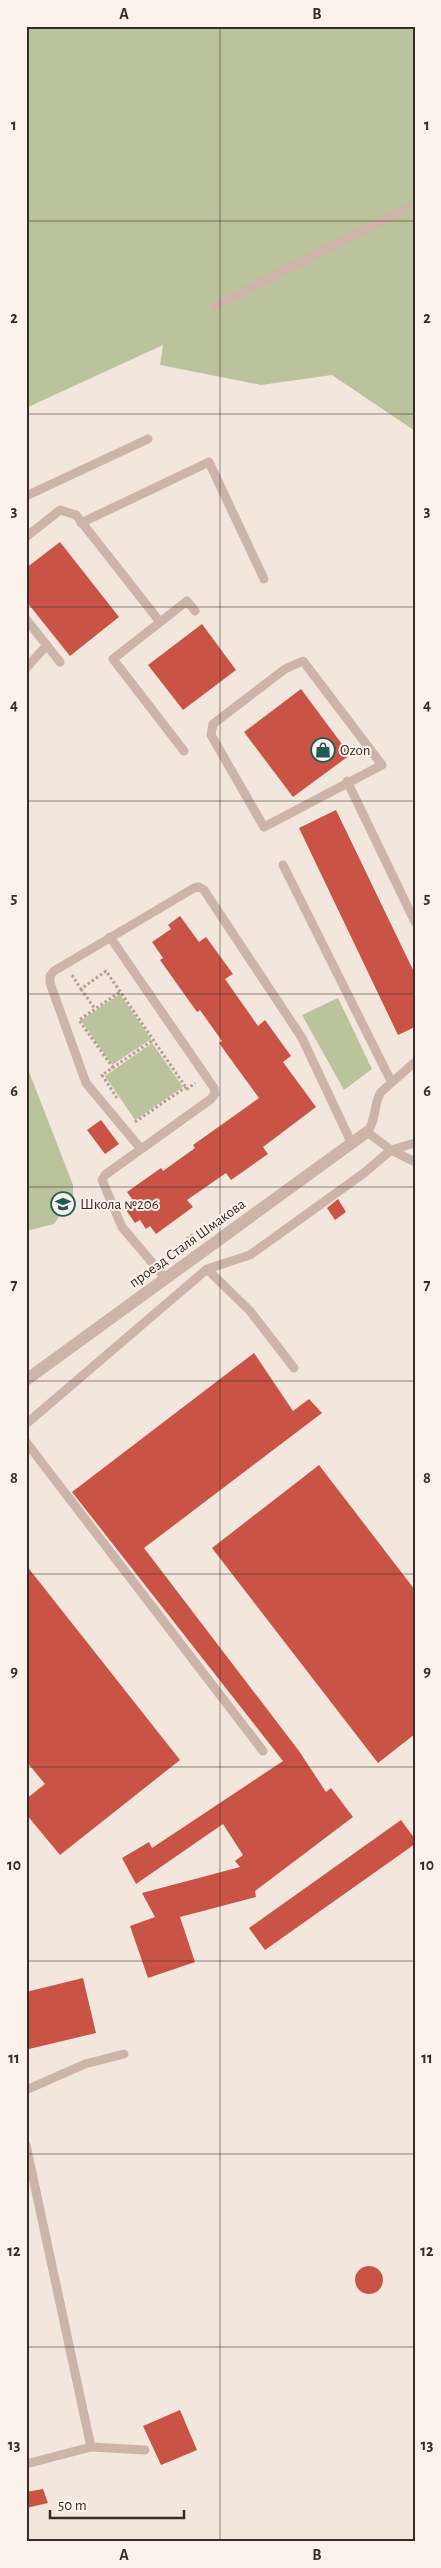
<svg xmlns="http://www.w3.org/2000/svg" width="441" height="2568" viewBox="0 0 441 2568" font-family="'Alegreya Sans',sans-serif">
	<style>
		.green { fill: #bbc39c }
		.building { fill: #c95445 }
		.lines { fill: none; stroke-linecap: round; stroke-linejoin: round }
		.path { stroke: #b89e92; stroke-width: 3; stroke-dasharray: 2.5 2.5; stroke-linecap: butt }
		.lane { stroke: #ccb4a8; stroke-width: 9 }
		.street { stroke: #ccb4a8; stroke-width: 12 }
		.grid { fill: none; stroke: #382c29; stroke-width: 1; stroke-opacity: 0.55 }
		.labels { text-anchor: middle; stroke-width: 4; stroke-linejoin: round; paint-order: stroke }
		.poi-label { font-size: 15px; fill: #382c29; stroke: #faf1ea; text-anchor: start }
		.street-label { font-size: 15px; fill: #382c29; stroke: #faf1ea }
		.neatline { fill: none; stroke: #382c29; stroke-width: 2 }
		.grid-label { font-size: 16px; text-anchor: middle; font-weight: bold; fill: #382c29 }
	</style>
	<rect width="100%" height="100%" fill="#f3e6dd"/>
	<path class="green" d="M26 26H415V431L332 375 261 385 160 365 163 345 26 408Z
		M120 994 151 1039 112 1065 81 1020Z
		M338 998 372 1069 344 1090 302 1015Z
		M152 1043 183 1087 135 1120 105 1076Z
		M26 1064 73 1185V1197L54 1224 26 1231Z"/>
	<path class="building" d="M60 542 119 617 70 656 26 601V568Z
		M202 624 236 670 183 710 148 665Z
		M301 689 350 755 293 797 244 732Z
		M336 810 415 974V1027L398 1035 299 828Z
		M180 916 199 942 206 937 233 974 225 979 258 1026 265 1020 291 1056 283 1062 316 1107 263 1147 268 1154 231 1180 226 1173 187 1200 193 1207 156 1234 150 1226 146 1229 140 1220 135 1223 126 1210 135 1203 127 1192 161 1168 163 1171 195 1148 193 1145 259 1098 219 1043 222 1041 200 1010 197 1012 160 960 163 958 152 942 171 929 168 925Z
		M101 1120 119 1144 105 1154 87 1130Z
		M338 1199 346 1212 335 1220 327 1208Z
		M254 1353 293 1411 309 1399 322 1413 144 1548 299 1751 326 1792 331 1788 353 1817 255 1891 256 1897 180 1917 195 1962 148 1978 130 1926 155 1917 142 1893 240 1867 235 1861 243 1855 223 1824 136 1884 122 1858 149 1842 152 1848 283 1761 72 1492Z
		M319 1465 415 1590V1734L378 1763 212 1548Z
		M26 1565 180 1760 60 1855 26 1814V1799L45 1784 26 1761Z
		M401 1820 415 1839V1844L265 1950 249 1928Z
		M83 1978 96 2033 29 2049 26 2035V1992Z
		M355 2280a14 14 0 1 1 28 0a14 14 0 1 1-28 0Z
		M180 2410 197 2450 161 2465 143 2426Z
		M43 2489 48 2503 26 2508V2492Z"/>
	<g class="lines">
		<path class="path" d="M72 975 81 989 106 971 187 1089 195 1083
			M81 989 95 1009
			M113 1068 79 1020 120 992
			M117 1098 102 1075 153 1040
			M135 1122 186 1087
			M187 1239 204 1226"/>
		<path class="lane" d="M215 306 415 204
			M26 496 148 439
			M81 523 209 462 264 579
			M26 537 60 510 76 515 160 622
			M26 619 60 662
			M303 661 382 765 264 827 211 735 213 724 285 669Z
			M26 668 47 645
			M184 751 113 659 187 601 195 611
			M347 781 415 922
			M283 865 391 1081
			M110 937 214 1088 215 1094 211 1099 105 1175 102 1180 122 1227 166 1279
			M415 1062 381 1092C373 1104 377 1120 367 1132L391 1150 415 1143
			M141 1149 86 1083 50 983V976L54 971 194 888 199 887 204 890 302 1038 352 1144
			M207 1269 250 1311 294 1368
			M26 1424 207 1269 250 1255 364 1173 391 1150 415 1162
			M26 1442 263 1751
			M26 2090 85 2064 124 2054
			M26 2145 91 2447 145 2450
			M26 2464 91 2447"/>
		<path class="street" d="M26 1380 367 1132"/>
	</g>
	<path class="grid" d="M220 26V2542M26 221H415M26 414H415M26 607H415M26 801H415M26 994H415M26 1187H415M26 1381H415M26 1574H415M26 1767H415M26 1961H415M26 2154H415M26 2347H415"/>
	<defs>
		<g id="shop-ring" transform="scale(1.25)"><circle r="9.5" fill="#faf1ea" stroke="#1d5b58" stroke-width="1.5"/><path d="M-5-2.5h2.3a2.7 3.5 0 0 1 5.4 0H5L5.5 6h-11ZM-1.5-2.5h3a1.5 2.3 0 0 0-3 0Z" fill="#1d5b58"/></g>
		<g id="school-ring" transform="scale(1.25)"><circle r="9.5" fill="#faf1ea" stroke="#1d5b58" stroke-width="1.5"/><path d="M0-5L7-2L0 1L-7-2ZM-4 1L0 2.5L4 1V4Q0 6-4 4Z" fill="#1d5b58"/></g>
	</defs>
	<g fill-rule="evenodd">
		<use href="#shop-ring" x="323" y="750"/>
		<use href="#school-ring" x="63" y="1204"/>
	</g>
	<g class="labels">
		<g class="poi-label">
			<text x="340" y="755">Ozon</text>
			<text x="80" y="1209">Школа №206</text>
		</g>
		<g class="street-label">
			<text transform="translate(187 1243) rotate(-36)" y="5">проезд Сталя Шмакова</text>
		</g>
	</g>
	<rect width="441" height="2568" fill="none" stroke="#faf1ea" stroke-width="55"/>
	<path d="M50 2510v8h134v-8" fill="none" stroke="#382c29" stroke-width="2.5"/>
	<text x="58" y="2510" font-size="15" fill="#382c29" stroke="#faf1ea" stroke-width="4" paint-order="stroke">50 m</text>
	<rect x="28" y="28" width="386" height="2512" class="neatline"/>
	<g class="grid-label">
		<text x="124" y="19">A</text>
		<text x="317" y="19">B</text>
		<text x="14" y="130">1</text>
		<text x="427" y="130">1</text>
		<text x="14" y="323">2</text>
		<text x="427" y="323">2</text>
		<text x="14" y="516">3</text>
		<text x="427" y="516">3</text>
		<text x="14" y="710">4</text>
		<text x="427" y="710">4</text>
		<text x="14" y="903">5</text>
		<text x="427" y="903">5</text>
		<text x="14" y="1096">6</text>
		<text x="427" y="1096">6</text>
		<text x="14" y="1290">7</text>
		<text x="427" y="1290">7</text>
		<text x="14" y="1483">8</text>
		<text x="427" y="1483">8</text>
		<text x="14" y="1676">9</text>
		<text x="427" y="1676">9</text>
		<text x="14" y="1870">10</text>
		<text x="427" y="1870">10</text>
		<text x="14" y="2063">11</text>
		<text x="427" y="2063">11</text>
		<text x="14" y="2256">12</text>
		<text x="427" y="2256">12</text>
		<text x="14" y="2450">13</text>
		<text x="427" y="2450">13</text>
		<text x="124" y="2560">A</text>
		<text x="317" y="2560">B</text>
	</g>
</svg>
